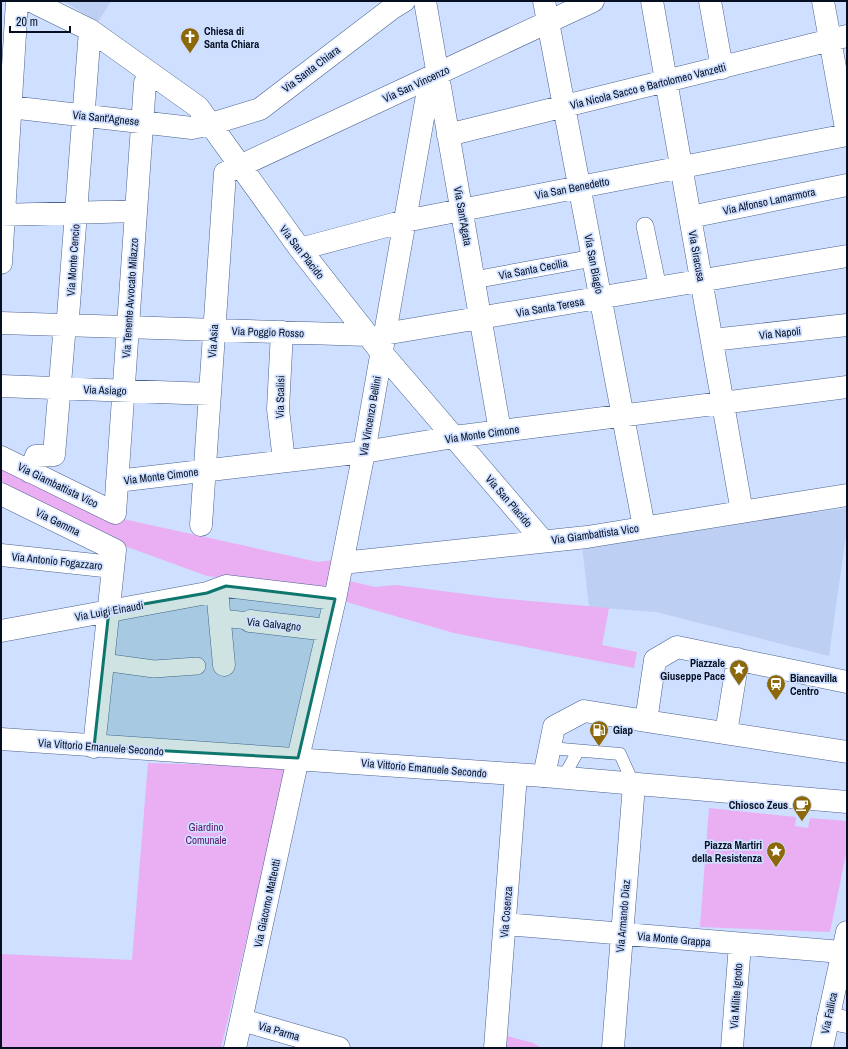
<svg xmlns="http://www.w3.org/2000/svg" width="848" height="1049" viewBox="0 0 848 1049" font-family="'Archivo Narrow',sans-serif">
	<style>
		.built { fill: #bdd0f3 }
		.green { fill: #eaaef2 }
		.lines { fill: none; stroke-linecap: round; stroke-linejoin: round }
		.service-casing { stroke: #4a628f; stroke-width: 13 }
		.pedestrian-casing { stroke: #4a628f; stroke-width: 18 }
		.minor-casing { stroke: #4a628f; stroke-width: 23 }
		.tertiary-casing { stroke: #4a628f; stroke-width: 23 }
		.service { stroke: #fff; stroke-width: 12 }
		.pedestrian { stroke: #fff; stroke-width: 17 }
		.minor { stroke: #fff; stroke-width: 22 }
		.tertiary { stroke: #fff; stroke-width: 22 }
		.marked { fill: #0f766e; fill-opacity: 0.2; stroke: #0f766e; stroke-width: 3; stroke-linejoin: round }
		.labels { text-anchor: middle; stroke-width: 3.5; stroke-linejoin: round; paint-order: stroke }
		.poi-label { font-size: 11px; font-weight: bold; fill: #060f21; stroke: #cedfff; text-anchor: start }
		.street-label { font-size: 11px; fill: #060f21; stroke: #cedfff }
		.park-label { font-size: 11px; fill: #5d1166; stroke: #cedfff }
	</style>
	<rect width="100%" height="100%" fill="#cedfff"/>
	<path class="built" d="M63 1H111L98 22Z
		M847 508V528L829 656 656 612 589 607 582 545Z"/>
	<path class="green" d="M1 462 122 522 123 519 318 562 333 560 326 593 207 576 122 545 1 481Z
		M350 581 375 587 396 585 496 598 609 608 602 645 637 652 634 668 454 633 343 601Z
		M148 763 287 767 221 1048H1V954L132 960Z
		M709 808 796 817 795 826 808 828 810 818 847 821V849L830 932 700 927Z
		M503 1035 533 1043 542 1048H502Z"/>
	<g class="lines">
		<g class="service-casing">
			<path id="service" d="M550 748 620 754 634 785
				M563 778 578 751"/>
		</g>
		<g class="pedestrian-casing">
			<path id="pedestrian" d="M645 226 658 288
				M474 280 593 258
				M220 618 250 621
				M103 662 154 669 197 666"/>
		</g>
		<g class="minor-casing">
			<path id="minor" d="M31 1 90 30 198 107 300 249 381 352 543 541
				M425 1 500 431
				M544 1 644 527
				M652 1 742 512
				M710 1 722 68
				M823 1 847 134
				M1 106 192 128 211 124 260 109 391 9 404 1
				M448 135 847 36
				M1 215 136 211
				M690 217 847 185
				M300 249 405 221 847 135
				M1 263 17 1
				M1 323 368 335
				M282 332 278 409 284 461
				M712 340 847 325
				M373 342 384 334 847 256
				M1 386 210 394
				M1 457 115 513 145 83
				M30 472 36 456 54 455 64 336 68 317 90 30
				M117 481 364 452 454 437 847 387
				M1 494 115 550 94 747
				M201 525 225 173 593 1
				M1 555 113 567
				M342 563 587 537 847 495
				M217 590 224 665
				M250 621 328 630
				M1 631 207 593 226 586 335 599
				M847 682 677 647 655 660 646 721 847 752
				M726 733 738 659
				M298 758 335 599 364 452 428 90 438 74
				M544 776 554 727 584 711 646 721
				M505 924 842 952
				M828 1018 847 1022
				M242 1020 339 1048
				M495 1048 516 775
				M613 1048 634 785
				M732 1048 740 944"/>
		</g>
		<g class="tertiary-casing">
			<path id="tertiary" d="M1 739 544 776 847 802
				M235 1048 298 758
				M822 1048 847 932"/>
		</g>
		<use href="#service" class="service"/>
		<use href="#pedestrian" class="pedestrian"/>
		<use href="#minor" class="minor"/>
		<use href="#tertiary" class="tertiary"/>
	</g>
	<path class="marked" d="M226 586 335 599 298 758 94 747 109 610 207 593Z"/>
	<defs>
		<g id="church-pin" transform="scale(1)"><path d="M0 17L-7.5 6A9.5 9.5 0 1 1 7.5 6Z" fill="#8d680a" stroke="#cedfff"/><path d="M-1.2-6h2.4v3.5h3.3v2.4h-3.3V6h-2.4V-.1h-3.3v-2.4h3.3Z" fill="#fff"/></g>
		<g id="sight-pin" transform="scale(1)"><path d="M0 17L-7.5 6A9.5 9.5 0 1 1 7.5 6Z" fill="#8d680a" stroke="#cedfff"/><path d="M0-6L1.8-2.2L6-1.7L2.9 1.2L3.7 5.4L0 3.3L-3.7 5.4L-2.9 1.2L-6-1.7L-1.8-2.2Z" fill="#fff"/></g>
		<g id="station-pin" transform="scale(1)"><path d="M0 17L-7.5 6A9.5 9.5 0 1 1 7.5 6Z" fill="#8d680a" stroke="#cedfff"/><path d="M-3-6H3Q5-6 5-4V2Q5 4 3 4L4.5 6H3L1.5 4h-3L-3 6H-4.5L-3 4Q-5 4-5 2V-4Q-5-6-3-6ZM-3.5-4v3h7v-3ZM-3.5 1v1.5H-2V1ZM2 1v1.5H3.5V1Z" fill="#fff"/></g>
		<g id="fuel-pin" transform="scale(1)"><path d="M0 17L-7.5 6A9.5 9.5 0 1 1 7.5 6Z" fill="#8d680a" stroke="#cedfff"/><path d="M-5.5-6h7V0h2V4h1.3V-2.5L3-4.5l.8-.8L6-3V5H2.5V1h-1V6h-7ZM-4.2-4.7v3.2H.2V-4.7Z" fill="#fff"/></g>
		<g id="cafe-pin" transform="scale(1)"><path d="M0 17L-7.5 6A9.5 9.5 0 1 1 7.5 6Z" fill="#8d680a" stroke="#cedfff"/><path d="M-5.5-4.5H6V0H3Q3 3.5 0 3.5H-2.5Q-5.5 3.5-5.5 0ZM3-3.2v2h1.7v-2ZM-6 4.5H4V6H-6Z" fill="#fff"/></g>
	</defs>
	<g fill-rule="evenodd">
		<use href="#church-pin" x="190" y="37"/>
		<use href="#sight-pin" x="739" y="669"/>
		<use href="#station-pin" x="776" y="684"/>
		<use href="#fuel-pin" x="599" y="730"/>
		<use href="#cafe-pin" x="802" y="805"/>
		<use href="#sight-pin" x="776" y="851"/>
	</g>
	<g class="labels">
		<g class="poi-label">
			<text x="204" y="35">Chiesa di<tspan x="204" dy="13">Santa Chiara</tspan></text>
			<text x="725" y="667" text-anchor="end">Piazzale<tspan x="725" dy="13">Giuseppe Pace</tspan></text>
			<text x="790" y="682">Biancavilla<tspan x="790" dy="13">Centro</tspan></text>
			<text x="613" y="734">Giap</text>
			<text x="788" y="809" text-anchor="end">Chiosco Zeus</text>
			<text x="762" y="849" text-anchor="end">Piazza Martiri<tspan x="762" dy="13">della Resistenza</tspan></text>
		</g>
		<g class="street-label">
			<text transform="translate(311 69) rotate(-37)" y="4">Via Santa Chiara</text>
			<text transform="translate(416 84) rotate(-25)" y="4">Via San Vincenzo</text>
			<text transform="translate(648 86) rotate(-14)" y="4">Via Nicola Sacco e Bartolomeo Vanzetti</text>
			<text transform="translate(106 118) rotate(6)" y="4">Via Sant'Agnese</text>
			<text transform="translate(572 188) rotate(-11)" y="4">Via San Benedetto</text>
			<text transform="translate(769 201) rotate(-12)" y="4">Via Alfonso Lamarmora</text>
			<text transform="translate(463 216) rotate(80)" y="4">Via Sant'Agata</text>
			<text transform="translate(302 252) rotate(52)" y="4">Via San Placido</text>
			<text transform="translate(697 256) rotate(80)" y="4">Via Siracusa</text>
			<text transform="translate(73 260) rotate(-86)" y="4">Via Monte Cencio</text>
			<text transform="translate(594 264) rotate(79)" y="4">Via San Biagio</text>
			<text transform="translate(533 269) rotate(-11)" y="4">Via Santa Cecilia</text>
			<text transform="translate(130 298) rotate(-86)" y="4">Via Tenente Avvocato Milazzo</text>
			<text transform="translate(550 307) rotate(-10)" y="4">Via Santa Teresa</text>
			<text transform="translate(268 332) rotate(2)" y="4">Via Poggio Rosso</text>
			<text transform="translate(780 333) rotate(-6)" y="4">Via Napoli</text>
			<text transform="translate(213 341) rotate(-86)" y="4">Via Asia</text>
			<text transform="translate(105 390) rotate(2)" y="4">Via Asiago</text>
			<text transform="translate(280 397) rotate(-89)" y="4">Via Scalisi</text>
			<text transform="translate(370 416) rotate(-80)" y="4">Via Vincenzo Bellini</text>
			<text transform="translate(482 434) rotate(-8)" y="4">Via Monte Cimone</text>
			<text transform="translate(161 476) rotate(-7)" y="4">Via Monte Cimone</text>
			<text transform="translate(58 485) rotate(26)" y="4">Via Giambattista Vico</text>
			<text transform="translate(509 501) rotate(49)" y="4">Via San Placido</text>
			<text transform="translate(58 522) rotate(26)" y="4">Via Gemma</text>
			<text transform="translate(595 534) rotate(-8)" y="4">Via Giambattista Vico</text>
			<text transform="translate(57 561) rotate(6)" y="4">Via Antonio Fogazzaro</text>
			<text transform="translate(109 611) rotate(-10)" y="4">Via Luigi Einaudi</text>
			<text transform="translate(274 624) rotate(6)" y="4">Via Galvagno</text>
			<text transform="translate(101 747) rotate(4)" y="4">Via Vittorio Emanuele Secondo</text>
			<text transform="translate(424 768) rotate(5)" y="4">Via Vittorio Emanuele Secondo</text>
			<text transform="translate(267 903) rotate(-78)" y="4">Via Giacomo Matteotti</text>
			<text transform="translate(506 912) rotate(-85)" y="4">Via Cosenza</text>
			<text transform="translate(623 916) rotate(-85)" y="4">Via Armando Diaz</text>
			<text transform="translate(674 939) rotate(5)" y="4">Via Monte Grappa</text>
			<text transform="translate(736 996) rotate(-86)" y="4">Via Milite Ignoto</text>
			<text transform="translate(829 1013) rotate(-78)" y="4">Via Fallica</text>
			<text transform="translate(279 1031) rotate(16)" y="4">Via Parma</text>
		</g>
		<g class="park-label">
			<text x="206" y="831">Giardino<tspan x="206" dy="13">Comunale</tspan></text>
		</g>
	</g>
	<rect width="848" height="1049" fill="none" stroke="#060f21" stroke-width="4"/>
	<path d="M10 26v6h60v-6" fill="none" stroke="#060f21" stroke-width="2"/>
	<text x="16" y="26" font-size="12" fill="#060f21" stroke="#cedfff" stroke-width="3" paint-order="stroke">20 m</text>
</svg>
